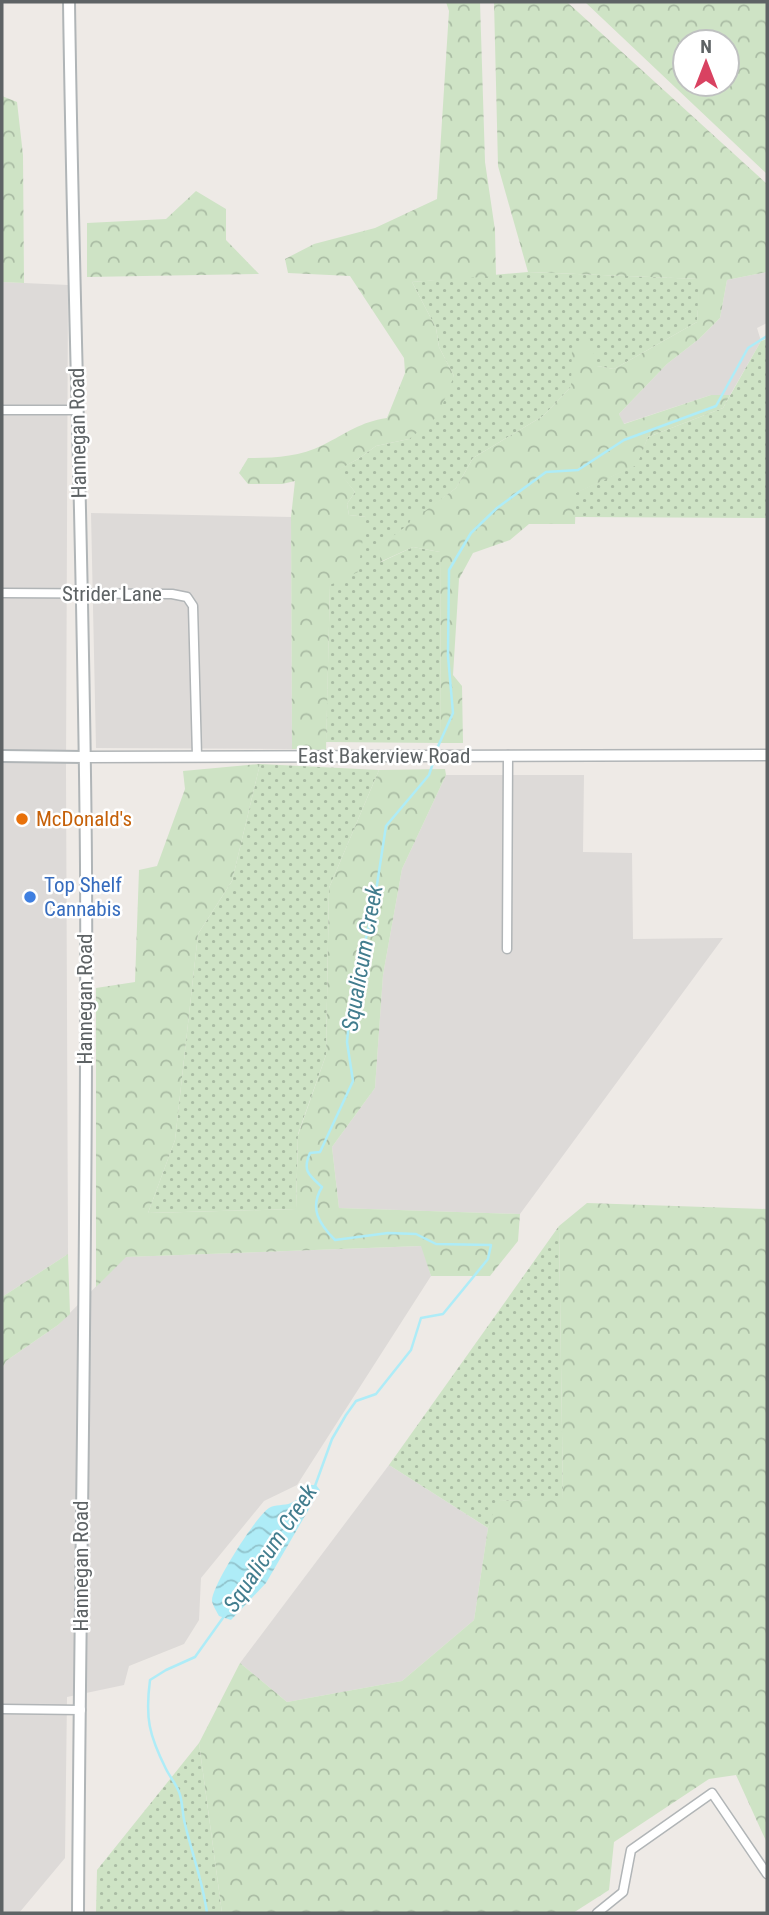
<svg xmlns="http://www.w3.org/2000/svg" width="769" height="1915" viewBox="0 0 769 1915" font-family="'Roboto Condensed',sans-serif">
	<style>
		.industrial { fill: #dddad8 }
		.grass { fill: url(#grass-dots) }
		.forest { fill: url(#forest-crowns); fill-rule: evenodd }
		.water { fill: url(#water-waves) }
		.lines { fill: none; stroke-linecap: round; stroke-linejoin: round }
		.stream { stroke: #aeecf7; stroke-width: 2.5 }
		.minor-casing { stroke: #b1b5b7; stroke-width: 11 }
		.tertiary-casing { stroke: #b1b5b7; stroke-width: 13 }
		.secondary-casing { stroke: #b0b5b7; stroke-width: 14 }
		.minor { stroke: #fff; stroke-width: 8 }
		.tertiary { stroke: #fff; stroke-width: 10 }
		.secondary { stroke: #fff; stroke-width: 10 }
		.food-dot { fill: #e8710a; stroke: #fff; stroke-width: 2.5 }
		.shop-dot { fill: #3f7fe0; stroke: #fff; stroke-width: 2.5 }
		.labels { text-anchor: middle; stroke-width: 5; stroke-linejoin: round; paint-order: stroke }
		.street-label { font-size: 21px; fill: #5e6365; stroke: #fff }
		.food-label { font-size: 21px; fill: #c56008; stroke: #fff; text-anchor: start }
		.shop-label { font-size: 21px; fill: #366cbe; stroke: #fff; text-anchor: start }
		.water-label { font-size: 23px; font-style: italic; fill: #427d8e; stroke: #fff }
	</style>
	<defs>
		<pattern id="grass-dots" width="8" height="8" patternUnits="userSpaceOnUse" patternTransform="scale(1.75)"><rect width="8" height="8" fill="#cee3c5"/><path d="M2 2h.1M6 6h.1" fill="none" stroke="#aabca4" stroke-width="1.8" stroke-linecap="round"/></pattern>
		<pattern id="forest-crowns" width="20" height="18" patternUnits="userSpaceOnUse" patternTransform="scale(1.75)"><rect width="20" height="18" fill="#cee3c5"/><path d="M2 6a3 3 0 1 1 6 0M12 15a3 3 0 1 1 6 0" fill="none" stroke="#aabca4"/></pattern>
		<pattern id="water-waves" width="16" height="10" patternUnits="userSpaceOnUse" patternTransform="scale(1.75)"><rect width="16" height="10" fill="#aeecf7"/><path d="M0 5q4-4 8 0t8 0" fill="none" stroke="#91c3cc"/></pattern>
	</defs>
	<rect width="100%" height="100%" fill="#eeeae6"/>
	<path class="industrial" d="M767 272V323L757 328 761 341 730 395H711L623 424 619 414 667 364 699 339 720 318 727 280Z
		M2 282 68 285 66 772 68 1254 2 1297Z
		M91 513 291 517 292 749 96 748Z
		M446 775H584L583 852 632 853 633 939 723 938 520 1214 339 1208 332 1147 375 1088 383 975 402 869Z
		M422 1246 431 1276 297 1485 264 1501 201 1578 199 1620 184 1644 129 1666 124 1685 67 1697 65 1858 19 1913H2V1369L6 1361 58 1325 125 1257Z
		M389 1465 488 1528 474 1620 402 1681 287 1702 240 1663Z"/>
	<path class="grass" d="M528 272 700 279 697 322 614 369 597 366 571 387 543 416 473 458 456 488 381 546V562L413 547 440 552 441 743 326 742 330 585 366 517 349 515 347 504 355 492 337 470 358 459 376 446 409 439 454 376 439 347 436 328 412 282Z
		M767 339V518L575 517V493L636 465 648 437 723 408 761 341Z
		M260 764 379 770 329 888 326 1055 298 1134 296 1209 148 1213 175 1140 198 934 232 881Z
		M559 1226 563 1500 498 1501 488 1528 389 1465Z
		M199 1743 222 1913H96L97 1870Z"/>
	<path class="forest" d="M446 2H480L485 162 495 230 496 276 412 282 436 328 439 347 454 376 438 416 409 439 376 446 358 459 338 470 355 492 347 504 349 515 366 517 358 572 330 585 326 750 292 749 291 517 295 481 282 484H248L239 473 248 458C274 458 299 457 323 445 347 433 360 422 387 418L405 373 404 358 350 276 288 273 285 259 314 244 375 228 437 199 449 11Z
		M494 2H567L767 184V272L727 280 720 318 699 339 667 364 619 414 624 424 711 395H730L723 408 648 437 637 465 576 493 575 524H529L510 540 473 553 459 579 453 675 462 686 463 743H441L440 552 413 547 380 562V546L409 524 413 512 425 511 456 488 473 458 543 416 571 387 572 348 589 338 597 366 614 369 697 322 699 279 528 272 498 166Z
		M585 2H767V174ZM685 42H727V84H685Z
		M2 96 17 102 23 155 24 283 2 282Z
		M196 191 226 209V240L259 274 87 277V223L166 219Z
		M260 764 232 881 198 934 175 1140 148 1213 296 1209 298 1135 326 1055 329 888 379 770 445 769 446 775 402 869 383 975 375 1088 332 1147 339 1208 520 1214 518 1241 490 1276H431L421 1246 126 1257 96 1287V988L135 982 139 870 157 866 185 789 183 771Z
		M587 1203 767 1209V1843L736 1775 709 1779 614 1842 609 1890 573 1913H222L199 1743 240 1663 287 1702 402 1681 474 1620 488 1528 497 1501 563 1499 559 1226Z
		M68 1254 70 1314 58 1325 6 1361 2 1369V1297Z"/>
	<path class="water" d="M310 1485H316L320 1490 266 1583 231 1620 219 1616C217 1612 213 1606 212 1601 211 1587 256 1516 269 1508 275 1504 284 1506 291 1503 301 1499 302 1492 310 1485Z"/>
	<g class="lines">
		<path class="stream" d="M435 753 453 713 448 656 449 570 471 533 497 508 546 472 578 470 624 440 716 406 748 348 767 336
			M315 1486 332 1439 346 1415 356 1401 376 1394 411 1350 421 1318 443 1314 488 1259 491 1245 436 1244 416 1234 388 1233 335 1240C319 1224 309 1208 322 1187 309 1175 302 1171 310 1153L320 1152 353 1081 347 1042 351 1001 374 904 386 826 429 775 434 760
			M207 1913C203 1882 192 1854 185 1824 182 1814 183 1801 179 1792 176 1784 170 1777 166 1769 149 1735 145 1718 150 1680L166 1670 195 1657 225 1615"/>
		<g class="minor-casing">
			<path id="minor" d="M2 410H78
				M2 593 172 594 187 597 193 606 197 756
				M507 949 508 755
				M2 1709 81 1710
				M597 1913 623 1892 631 1850 712 1793 767 1874"/>
		</g>
		<g class="tertiary-casing">
			<path id="tertiary" d="M84 757 767 755"/>
		</g>
		<g class="secondary-casing">
			<path id="secondary" d="M69 2C73 290 84 578 86 866 88 1215 80 1564 78 1913
				M2 756 84 757"/>
		</g>
		<use href="#minor" class="minor"/>
		<use href="#tertiary" class="tertiary"/>
		<use href="#secondary" class="secondary"/>
	</g>
	<circle class="food-dot" cx="22" cy="819" r="7"/>
	<circle class="shop-dot" cx="30" cy="897" r="7"/>
	<g class="labels">
		<g class="street-label">
			<text transform="translate(78 433) rotate(-91)" y="7">Hannegan Road</text>
			<text x="112" y="601">Strider Lane</text>
			<text x="384" y="763">East Bakerview Road</text>
			<text transform="translate(85 999) rotate(-90)" y="7">Hannegan Road</text>
			<text transform="translate(81 1566) rotate(-90)" y="7">Hannegan Road</text>
		</g>
		<g class="food-label">
			<text x="36" y="826">McDonald's</text>
		</g>
		<g class="shop-label">
			<text x="44" y="892">Top Shelf<tspan x="44" dy="24">Cannabis</tspan></text>
		</g>
		<g class="water-label">
			<text transform="translate(362 958) rotate(-80)" y="8">Squalicum Creek</text>
			<text transform="translate(270 1548) rotate(-56)" y="8">Squalicum Creek</text>
		</g>
	</g>
	<rect width="769" height="1915" fill="none" stroke="#5e6365" stroke-width="7"/>
	<g transform="translate(706 63)"><circle r="33" fill="#ffffff" stroke="#bfc1c1" stroke-width="2"/>
	<path d="M0-5L12 26L0 18L-12 26Z" fill="#d94261"/>
	<text y="-10" font-size="19" font-weight="bold" text-anchor="middle" fill="#5e6365">N</text>
	</g>
</svg>
